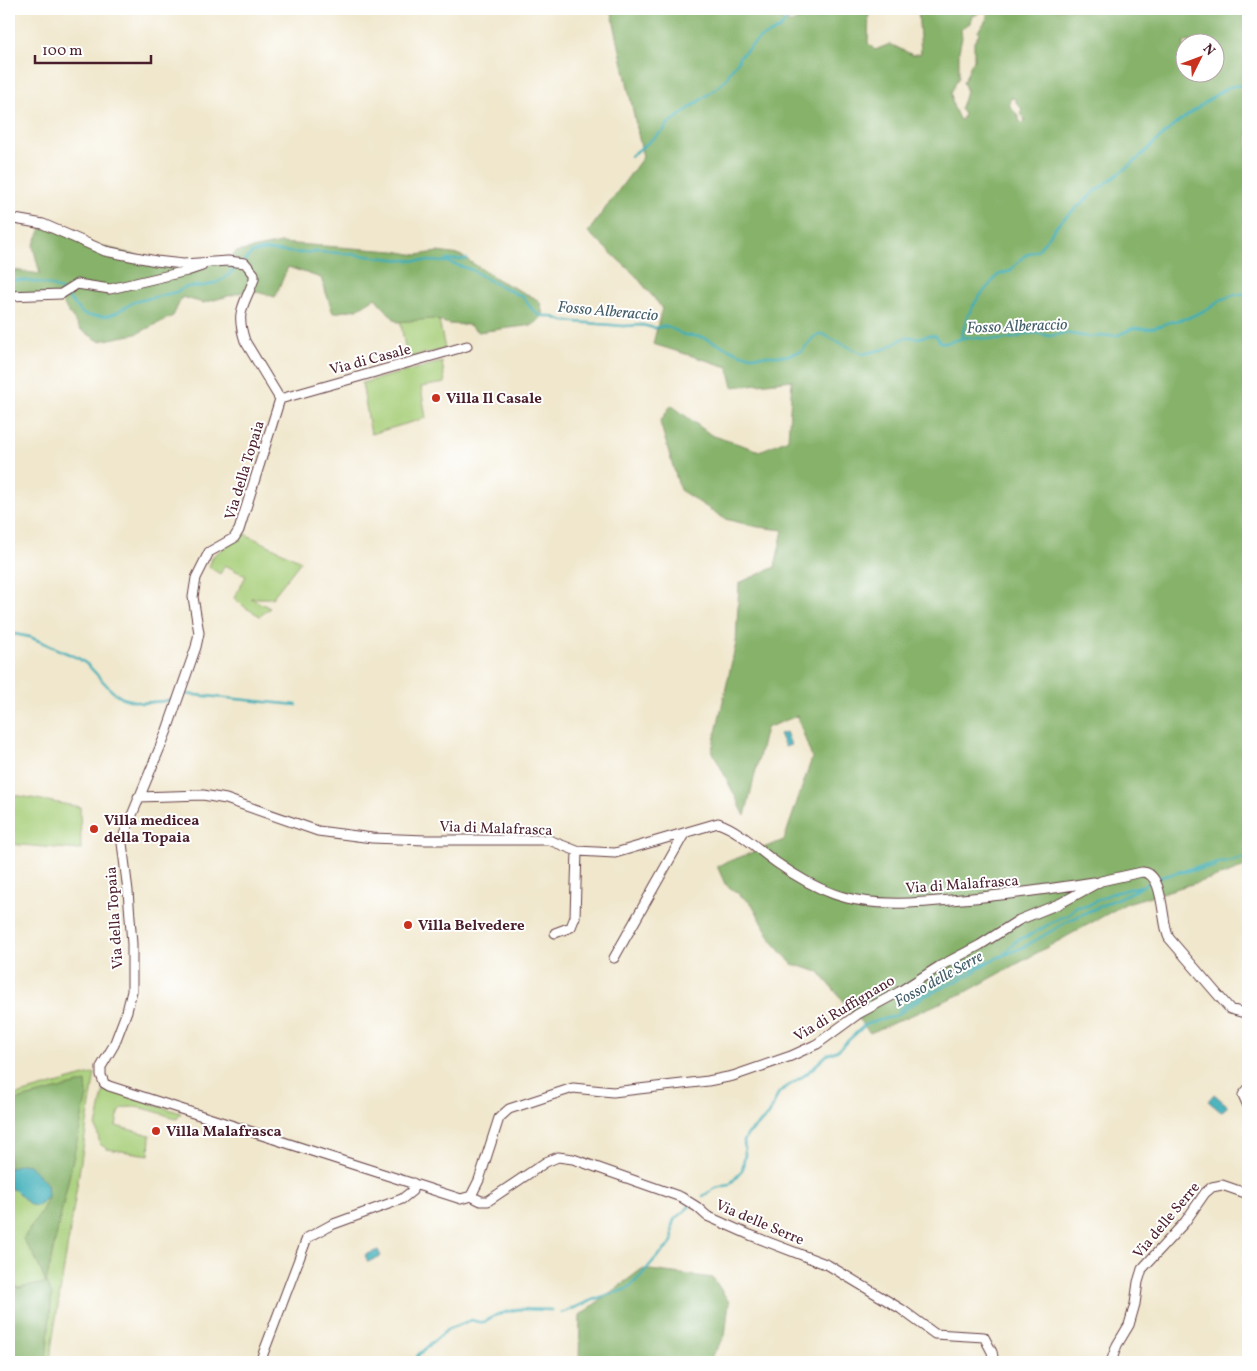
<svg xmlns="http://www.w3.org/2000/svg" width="1257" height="1371" viewBox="0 0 1257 1371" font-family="Vollkorn,serif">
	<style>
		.green { fill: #a8cf7a; stroke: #797752 }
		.forest { fill: #86b26a; stroke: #68684a; fill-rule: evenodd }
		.water { fill: #3eaeb8; stroke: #446672 }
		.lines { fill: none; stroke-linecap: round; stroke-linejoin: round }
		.stream { stroke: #3eaeb8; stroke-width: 2.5 }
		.minor-casing { stroke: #633d43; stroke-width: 11 }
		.minor { stroke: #fff; stroke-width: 9 }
		.poi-dot { fill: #c8321e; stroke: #fff; stroke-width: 2 }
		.labels { text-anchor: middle; stroke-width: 4; stroke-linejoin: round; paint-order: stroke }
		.street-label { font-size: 15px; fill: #4a1f2b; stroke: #fff }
		.poi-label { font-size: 15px; font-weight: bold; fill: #4a1f2b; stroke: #fff; text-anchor: start }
		.water-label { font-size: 16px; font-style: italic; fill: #455f6a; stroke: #fff }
	</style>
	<rect width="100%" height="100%" fill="#fff"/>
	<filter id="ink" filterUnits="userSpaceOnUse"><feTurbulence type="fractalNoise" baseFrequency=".02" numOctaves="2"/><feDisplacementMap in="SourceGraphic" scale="10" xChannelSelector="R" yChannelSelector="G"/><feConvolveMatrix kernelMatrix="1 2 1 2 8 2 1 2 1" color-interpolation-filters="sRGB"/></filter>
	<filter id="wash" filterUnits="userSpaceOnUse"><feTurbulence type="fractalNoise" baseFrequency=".0096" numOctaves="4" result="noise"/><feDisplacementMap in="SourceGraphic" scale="20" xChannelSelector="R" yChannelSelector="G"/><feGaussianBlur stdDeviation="1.12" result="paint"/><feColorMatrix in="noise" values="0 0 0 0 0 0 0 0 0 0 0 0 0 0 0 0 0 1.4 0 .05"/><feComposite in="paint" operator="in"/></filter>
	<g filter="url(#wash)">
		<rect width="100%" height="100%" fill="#f0e7cc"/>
		<path class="green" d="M438 316 445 349 407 358 400 319Z
			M442 362 445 383 421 387 426 418 371 434 362 383Z
			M243 533 301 561 272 598H251L270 608 260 616 246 608 234 598 246 576 225 565 220 574 209 567 213 556Z
			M9 794 80 807 81 850 9 844Z
			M95 1073 52 1343 50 1362H9V1097Z
			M104 1088 181 1113 177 1119C165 1115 131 1101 121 1110 118 1113 117 1121 116 1126L150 1135 149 1155 107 1149 100 1144 96 1127Z"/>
		<path class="forest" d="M611 9H759L790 23 829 9H869L868 43 875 50 890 44 913 55 921 53 918 9H1248V866L1223 875 1127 903 968 991 870 1033 819 972 792 964 772 941 752 904 725 884 717 866 784 840 812 758 797 716 766 728 745 816 712 750 736 643 739 583 775 567 783 530 758 527 725 519 680 490 660 422 671 405 711 435 760 451 788 439 792 380 733 387 728 367 653 344 662 308 635 275 588 232 643 157ZM981 11 987 12C989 18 983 25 978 30L979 34 974 42V60C968 67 968 75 963 82L966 89 964 99 960 109 964 114 962 120 959 119 953 106 951 92 959 77V51L962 37 961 31V29L970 23 972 16 976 15ZM1184 42H1214V72H1184ZM1011 98 1016 99V102L1022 109 1020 113 1025 120 1022 124 1021 123 1016 113 1011 108 1009 103Z
			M43 224 86 242 156 261 229 262 236 252 281 243 394 251 417 255 437 252 460 255 500 281 535 298 540 303 543 315 541 318 533 325 478 332 469 325 449 324 433 319 397 322 375 298 357 309 333 313 321 278 288 267 275 297 250 290 203 303 182 297 173 316 136 334 99 341 80 329 57 295 9 296V254L13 270 40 274 33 246Z
			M86 1082 87 1095 46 1283 52 1295 46 1362H9V1278L18 1288 46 1283 35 1257 23 1239 41 1212 48 1197 21 1164 9 1169V1102Z
			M642 1269 713 1278 729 1302 725 1336 708 1362H579L580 1315Z"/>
		<path class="water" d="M786 732 791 745 785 747 779 734Z
			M1214 1094 1228 1106 1221 1112 1208 1101Z
			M21 1164 29 1165 47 1184 48 1197 38 1206 30 1205 15 1190 9 1188V1169Z
			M378 1250 381 1256 368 1262 365 1255Z"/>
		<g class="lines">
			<path class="stream" d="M631 156 664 130 667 125 718 87 728 77 730 71 738 62 739 57 760 38 778 30 788 19 799 14 816 9
				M446 260 467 259
				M244 261 252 253 264 250 300 253 313 252 341 253 402 260 448 262 472 270 494 283 523 297 531 308 539 315 544 316H550L564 321 623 326 642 325 654 328 667 326 684 335 702 337 741 354 752 356H785L802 351 814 337 822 334 863 354 885 349 906 337 918 338 930 335 936 336 940 342 946 343 967 337 1000 340 1019 337 1024 334 1036 333 1050 336 1064 333 1090 337 1118 335 1134 328 1147 329 1161 326 1166 323 1188 318 1210 308 1221 300 1234 295 1248 293
				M9 280C24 280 50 282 62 291
				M66 295 83 314 91 316H107L116 313 134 302 176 292 186 287 204 286 216 283 225 278 240 264
				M961 338 967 317 978 298 998 275 1010 271 1024 256 1038 250 1060 222 1096 191 1133 163 1173 126 1217 94 1229 87 1248 84
				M9 633 30 637 78 658 88 665 112 691 122 698 142 703 164 701 176 698
				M185 694 297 705
				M1176 873 1216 867
				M1005 953 1016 941 1034 933 1058 919 1068 915 1077 906C1086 909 1091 903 1098 900 1103 897 1105 898 1110 894L1141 886
				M898 1010 935 986 989 961
				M703 1196 716 1188 729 1185 742 1171 745 1155 744 1141 748 1134 769 1115 779 1092 805 1075 827 1055 838 1050 866 1024 895 1016 925 996 967 976 997 958 1026 946 1070 920 1136 890 1158 878 1196 867 1233 861 1248 856
				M562 1313 595 1299 627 1289 638 1279 655 1259 670 1245 673 1239 672 1226 674 1220 690 1206
				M415 1362 418 1355 448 1329 472 1320 478 1322H484L496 1315 518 1309 552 1310"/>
		</g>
	</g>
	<g filter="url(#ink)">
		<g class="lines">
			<g class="minor-casing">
				<path id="minor" d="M9 218 43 224 105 251 156 261 183 264 228 261 245 263 254 274V279C244 307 235 310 245 341L280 399
					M9 296 61 294 77 284 110 289 187 271 202 266
					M280 399 239 530 234 538 209 552 196 578 193 597 199 633 196 647 166 733 125 832 122 843 128 891 132 944V991L127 1011 114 1045 101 1067V1075L104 1083 109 1086 461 1199 471 1196 479 1180 499 1118 509 1109 573 1088 613 1092 708 1081 733 1076 791 1056 817 1044 858 1014 899 992 940 966 980 945 1019 920 1061 903 1101 881 1142 872C1165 872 1161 924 1169 938L1230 1009 1248 1014
					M280 399 467 346
					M138 797 203 795 226 799 318 831 372 838 426 840H549L577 851 615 853 718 823C741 831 758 850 777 863 794 875 814 887 834 894 873 908 922 903 962 899 1006 895 1050 889 1094 882
					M555 933 571 927 575 917 577 851
					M614 958 684 834
					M1248 1089 1243 1095 1248 1106
					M471 1196 481 1201H488L546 1162 558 1157 573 1159 681 1197 697 1207 707 1216 750 1235 828 1265 901 1309 935 1334 984 1337 992 1352 994 1362
					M260 1362 307 1238 331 1225 402 1199 412 1191 413 1183
					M1111 1362 1117 1345 1129 1325 1135 1304 1138 1282 1142 1269 1185 1222 1205 1193 1212 1187 1222 1185 1248 1194"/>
			</g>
			<use href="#minor" class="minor"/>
		</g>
	</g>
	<g class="poi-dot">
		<circle cx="436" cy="398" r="5"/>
		<circle cx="94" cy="829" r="5"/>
		<circle cx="408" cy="925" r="5"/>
		<circle cx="156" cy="1131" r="5"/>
	</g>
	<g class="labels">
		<g class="street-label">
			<text transform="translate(370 359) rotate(-15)" y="5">Via di Casale</text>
			<text transform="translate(244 470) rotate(-73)" y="5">Via della Topaia</text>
			<text transform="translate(496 828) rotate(2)" y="5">Via di Malafrasca</text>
			<text transform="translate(962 884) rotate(-4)" y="5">Via di Malafrasca</text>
			<text transform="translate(114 918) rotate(-94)" y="5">Via della Topaia</text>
			<text transform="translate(844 1008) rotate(-31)" y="5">Via di Ruffignano</text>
			<text transform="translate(1166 1220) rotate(-50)" y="5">Via delle Serre</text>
			<text transform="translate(760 1222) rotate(23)" y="5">Via delle Serre</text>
		</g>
		<g class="poi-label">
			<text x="446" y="403">Villa Il Casale</text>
			<text x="104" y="825">Villa medicea<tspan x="104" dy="17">della Topaia</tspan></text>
			<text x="418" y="930">Villa Belvedere</text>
			<text x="166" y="1136">Villa Malafrasca</text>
		</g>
		<g class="water-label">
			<text transform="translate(608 310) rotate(5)" y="6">Fosso Alberaccio</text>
			<text transform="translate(1017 325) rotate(-2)" y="6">Fosso Alberaccio</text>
			<text transform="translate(938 978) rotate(-29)" y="6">Fosso delle Serre</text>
		</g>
	</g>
	<rect width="1257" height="1371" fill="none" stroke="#fff" stroke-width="30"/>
	<g transform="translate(1200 58) rotate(48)"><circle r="24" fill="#ffffff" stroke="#b7a5aa"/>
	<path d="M0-4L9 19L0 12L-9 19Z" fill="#c8321e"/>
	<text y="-8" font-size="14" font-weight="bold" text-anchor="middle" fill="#4a1f2b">N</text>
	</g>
	<path d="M35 55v8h116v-8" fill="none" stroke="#4a1f2b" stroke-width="2.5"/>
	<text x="42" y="55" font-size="15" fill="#4a1f2b" stroke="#ffffff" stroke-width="4" paint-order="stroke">100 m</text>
</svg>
